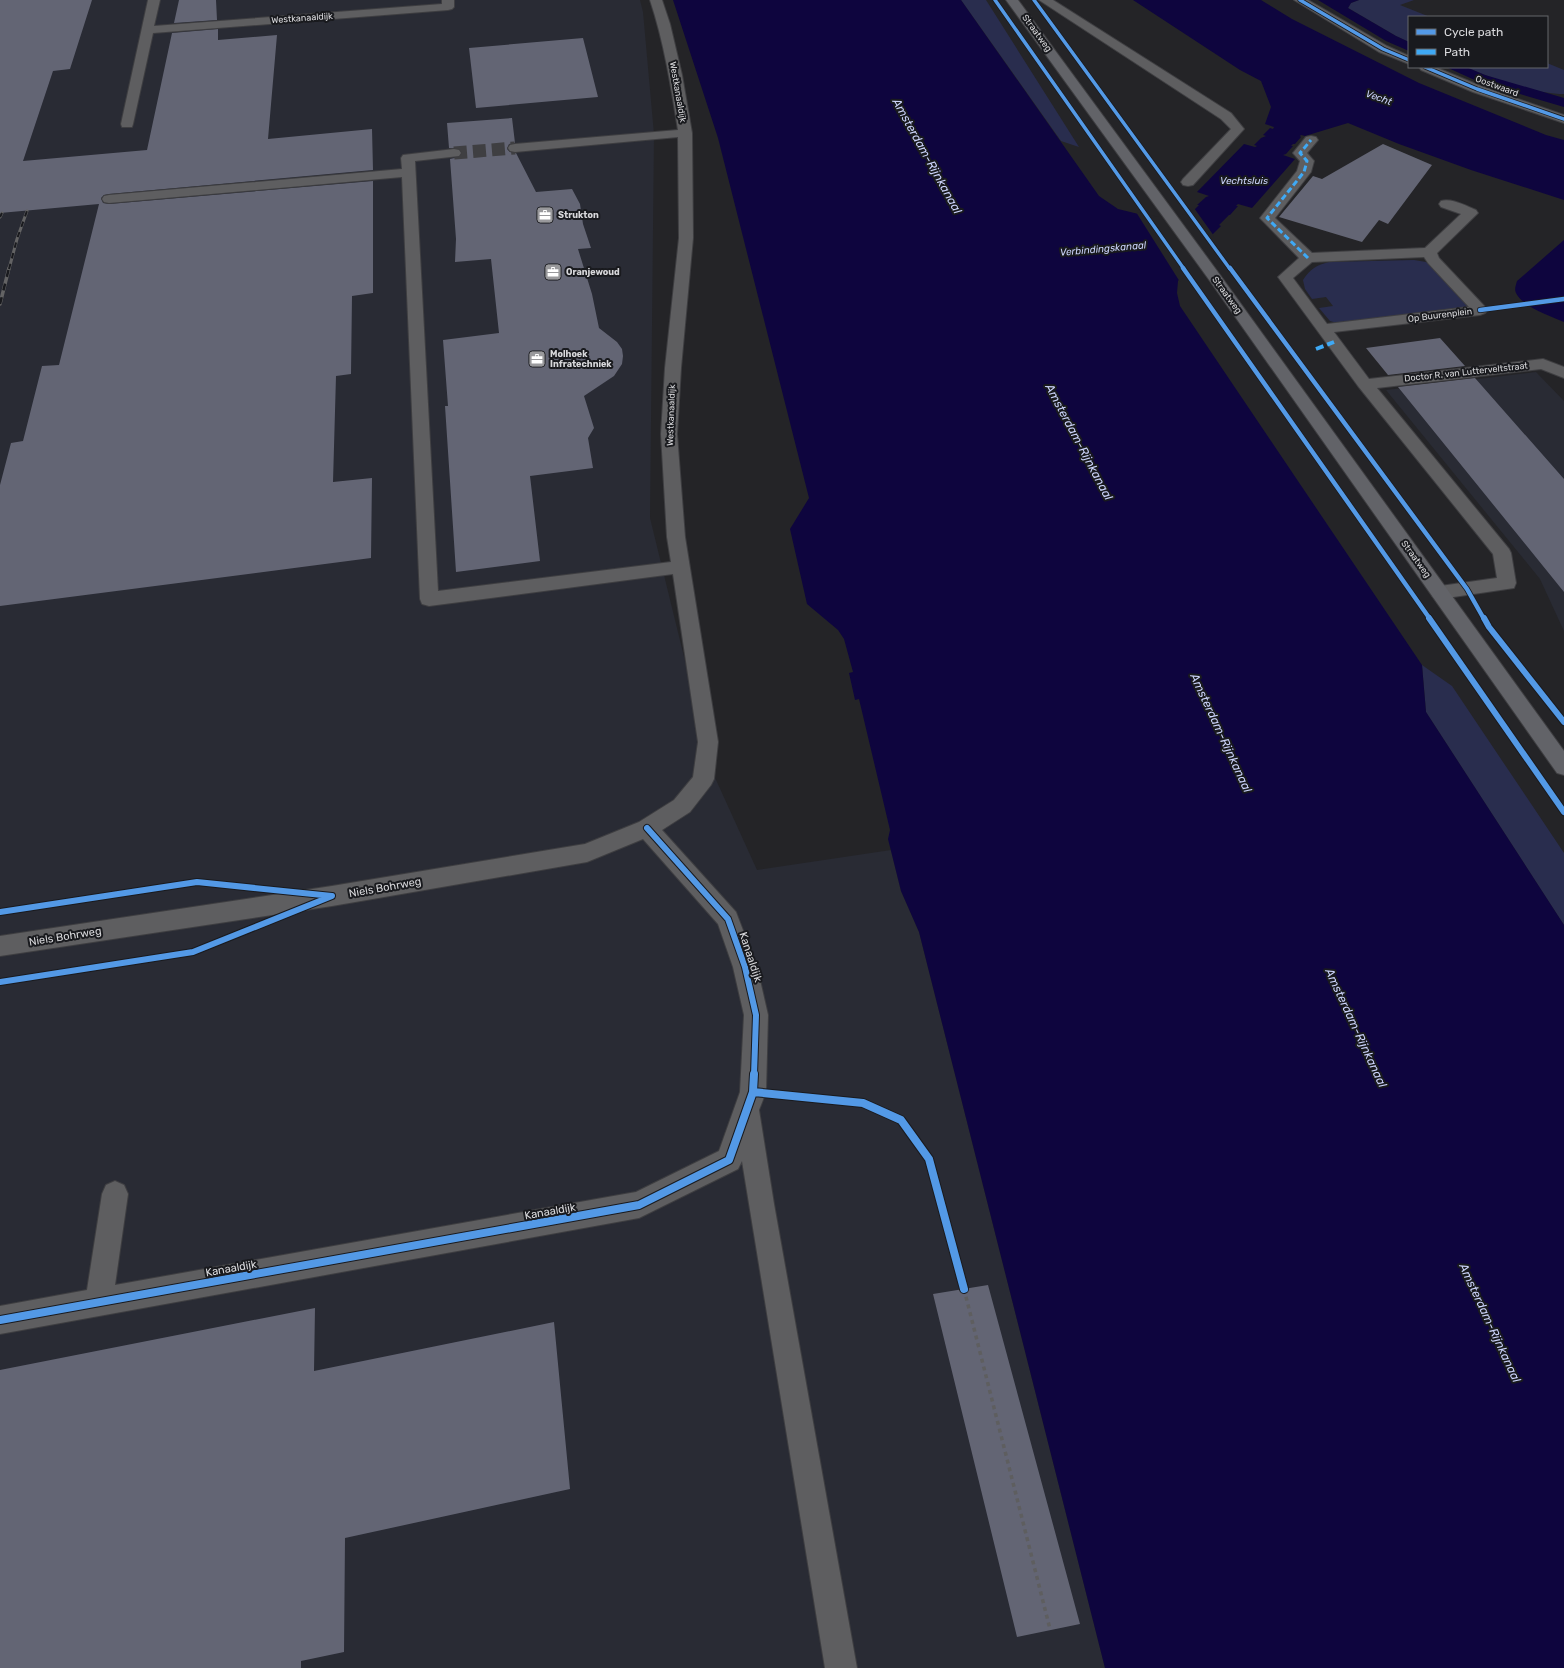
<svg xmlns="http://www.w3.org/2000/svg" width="1564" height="1668" viewBox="0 0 1564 1668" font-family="Rubik,sans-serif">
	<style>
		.built { fill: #292b34 }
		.green { fill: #292d4e }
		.water { fill: #0e053e }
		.pier { fill: #242427 }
		.building { fill: #636574 }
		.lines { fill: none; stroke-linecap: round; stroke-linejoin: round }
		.minor-tunnel { stroke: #3f3f42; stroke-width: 13; stroke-dasharray: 13 6; stroke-linecap: butt }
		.minor-casing { stroke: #3e3e41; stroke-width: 2 }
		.major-casing { stroke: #3e3e41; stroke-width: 2 }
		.path { stroke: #5e5e5f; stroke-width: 3.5; stroke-dasharray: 4 4; stroke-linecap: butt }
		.minor { fill: #5e5e60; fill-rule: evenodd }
		.major { fill: #626368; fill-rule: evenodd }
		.rail-far1-casing { stroke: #636364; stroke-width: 3 }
		.rail-casing { stroke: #636364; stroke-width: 3.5 }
		.rail-far1 { stroke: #191a1e; stroke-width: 2; stroke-dasharray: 5.5; stroke-linecap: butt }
		.rail { stroke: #191a1e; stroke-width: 2.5; stroke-dasharray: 7; stroke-linecap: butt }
		.quiet-far1 { stroke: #3fa9f5; stroke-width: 3; stroke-dasharray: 6 3; stroke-linecap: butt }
		.quiet { stroke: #3fa9f5; stroke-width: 4; stroke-dasharray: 8 4; stroke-linecap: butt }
		.cycleway-far3-casing { stroke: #191a1e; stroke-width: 5 }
		.cycleway-far2-casing { stroke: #191a1e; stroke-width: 6 }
		.cycleway-far1-casing { stroke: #191a1e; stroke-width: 8 }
		.cycleway-casing { stroke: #191a1e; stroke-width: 10 }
		.cycleway-far3 { stroke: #5399e6; stroke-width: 3.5 }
		.cycleway-far2 { stroke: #5399e6; stroke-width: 4.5 }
		.cycleway-far1 { stroke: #5399e6; stroke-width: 6 }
		.cycleway { stroke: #5399e6; stroke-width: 8 }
		.labels { text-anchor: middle; stroke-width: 4; stroke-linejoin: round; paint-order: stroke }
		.far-street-label { font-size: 9px; fill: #d8d8db; stroke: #191a1e }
		.far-poi-label { font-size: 9px; font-weight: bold; fill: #d8d8db; stroke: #191a1e; text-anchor: start }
		.far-water-label { font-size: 10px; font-style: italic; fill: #ccd4fb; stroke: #191a1e }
		.street-label { font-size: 11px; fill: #d8d8db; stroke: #191a1e }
		.water-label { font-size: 12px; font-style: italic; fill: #ccd4fb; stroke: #191a1e }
	</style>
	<rect width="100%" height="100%" fill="#242427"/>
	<path class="built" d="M0 0H640L643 12 654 134 650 518 712 771 757 870 891 850 901 891 919 932 1105 1668H0Z
		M1536 372 1564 401V631L1540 579 1386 390Z"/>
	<path class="green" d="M961 0H986L1079 147 1061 141Z
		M1359 0H1414L1400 5 1430 17H1409V42L1396 36 1348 8 1351 3Z
		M1547 63 1564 70V94C1535 94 1493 79 1466 67H1547Z
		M1414 260 1426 262 1434 268 1471 307 1337 323 1330 321 1319 308 1333 306 1326 297 1312 299 1305 289 1303 280C1310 269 1317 265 1329 262Z
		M1422 665 1452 686 1564 853V925L1426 712Z"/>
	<path class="water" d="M673 0H961L1099 196 1118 209 1159 219 1182 217 1193 211 1199 205H1197L1206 197 1209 196 1197 192 1244 144 1255 147 1257 146 1254 145 1261 138 1266 136 1263 135 1270 128 1273 129 1274 127 1265 124 1271 107 1261 81 1240 70 1133 0H1261L1292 19 1419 83 1546 135 1564 140V200L1471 170 1399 144 1348 123 1305 136 1301 135 1300 136 1301 137 1295 144H1293L1291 146H1293L1286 154 1283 155 1295 159 1252 208 1238 204 1236 206H1238L1230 215H1229L1219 225 1221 226 1213 234 1178 281 1177 293 1180 306 1422 665 1426 712 1564 925V1668H1105L919 932 901 891 888 839 890 830 859 699 855 700 849 673 853 672 844 639 838 630 807 604 790 529 809 498 718 138Z
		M1318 0H1359L1351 3 1348 8 1396 36 1409 42V51L1386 41Z
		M1446 67H1466L1485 75 1564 98V107L1479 82Z
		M1564 240V322C1550 316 1523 307 1516 293 1514 289 1516 285 1517 281Z"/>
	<path class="pier" d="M1194 208 1214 236 1180 282 1136 212 1159 217H1171L1181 216Z"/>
	<path class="building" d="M0 0H92L70 69 53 71 23 161 147 150 172 33 218 29V40L277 35 268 139 372 129 373 170 109 194 104 195 101 198 103 203 109 204 373 181V293L352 296 351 374 336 376 333 482 372 478 371 558 0 606V485L11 443 23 441 42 366 59 365 99 204 0 213Z
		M179 0H216L217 20 174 23Z
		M583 38 598 97 476 108 469 48Z
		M512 118 515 143 509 144 507 149 510 152 516 153 536 192 572 189 580 204 583 224 591 248 578 249 592 294 599 328 617 342 622 349 623 356 622 364 614 376 584 396 594 428 588 438 593 468 530 476 540 561 456 572 445 406H448L443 340 499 333 491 259 455 262 456 239 450 159 459 157 462 152 459 149 449 148 447 123Z
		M1383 144 1432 165 1388 224 1379 220 1362 242 1279 217 1313 176 1322 179Z
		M1440 338 1465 366 1388 375 1366 348Z
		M1475 378 1564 479V592L1398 387Z
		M988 1285 1080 1624 1017 1637 933 1294Z
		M315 1308 314 1371 554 1322 570 1489 345 1538 344 1652 301 1661V1668H0V1370Z"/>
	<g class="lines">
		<path class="minor-tunnel" d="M454 153 515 148"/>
		<g class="minor-casing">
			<path id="minor" d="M148 0H160L154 26 442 4V0H454V7L452 9 448 10 153 33 133 124 132 127H122L121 124Z
				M650 0H662L670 24 682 75 692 133 693 238 681 368 677 434 685 537 718 742 714 779 711 785 690 812 662 830 736 912 757 967 768 1015 766 1092 759 1110 774 1204 857 1668H825L742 1161 738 1169 639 1218 0 1334V1306L87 1290 102 1194 106 1185 115 1181 124 1185 128 1194 115 1285 636 1192 719 1151 740 1092 744 1015 733 967 718 924 643 839 587 862 332 906 0 956V936L332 886 585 844 639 822 674 800 693 777 698 742 673 574 429 606 422 604 420 599 402 177 109 203 104 202 102 199 104 196 109 195 402 169 401 158 403 155 454 149 459 150 461 153 459 156 415 161 438 591 671 562 667 537 661 434 665 368 679 238 678 137 515 152 510 151 508 148 510 145 515 144 678 130C671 86 664 42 650 0Z
				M1039 0H1053L1231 113 1244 129 1193 185 1188 186 1183 185 1181 182 1183 179 1231 129 1221 119Z
				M1294 0H1308L1387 46 1409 56V64L1379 52Z
				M1419 67H1435L1481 86 1564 115V123L1473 92 1421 70Z
				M1311 136 1316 137 1318 140 1307 153 1314 161 1311 172 1275 218 1312 253 1425 248 1461 214 1441 207 1439 204 1441 201C1452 198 1466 206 1476 210L1478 213 1437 253 1439 258 1488 310 1485 313 1480 315 1334 332 1369 379 1543 359 1564 367V378L1541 369 1377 388 1509 549 1511 553 1516 583 1514 588 1440 599 1433 597 1431 592 1433 587 1497 578 1493 554 1358 386 1278 277 1299 258 1260 218 1297 171 1300 161 1293 153 1306 137ZM1424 257 1428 263 1469 307 1327 324 1293 278 1312 262Z"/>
		</g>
		<g class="major-casing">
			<path id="major" d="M1006 0H1018L1220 275 1564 751V775L1557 773 1210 281Z"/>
		</g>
		<path class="path" d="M964 1289 1050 1629"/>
		<use href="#minor" class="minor"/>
		<use href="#major" class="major"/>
		<g class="rail-far1-casing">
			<path id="rail-far1" d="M0 217 2 213
				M9 269 17 239 27 211"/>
		</g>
		<g class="rail-casing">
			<path id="rail" d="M0 304 9 268"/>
		</g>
		<use href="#rail-far1" class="rail-far1"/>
		<use href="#rail" class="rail"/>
		<path class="quiet-far1" d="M1308 258 1267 218 1304 172 1307 161 1300 153 1311 140"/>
		<path class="quiet" d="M1316 349 1334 342"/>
		<g class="cycleway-far3-casing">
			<path id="cycleway-far3" d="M995 0 1184 269
				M1034 0 1230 269
				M1300 0 1383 49 1409 60
				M1425 67 1477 89 1564 119"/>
		</g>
		<g class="cycleway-far2-casing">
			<path id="cycleway-far2" d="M1183 268 1430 619
				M1230 268 1467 589 1484 619
				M1480 310 1564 299"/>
		</g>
		<g class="cycleway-far1-casing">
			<path id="cycleway-far1" d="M1429 618 1564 812
				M1484 618 1489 627 1564 722
				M647 828 728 919 745 967 756 1015 754 1075
				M0 912 197 882 332 896 193 952 0 982"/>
		</g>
		<g class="cycleway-casing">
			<path id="cycleway" d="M753 1092 863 1103 901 1120 929 1159 964 1289
				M0 1320 639 1205 729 1160 753 1092 754 1074"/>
		</g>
		<use href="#cycleway-far3" class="cycleway-far3"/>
		<use href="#cycleway-far2" class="cycleway-far2"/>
		<use href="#cycleway-far1" class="cycleway-far1"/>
		<use href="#cycleway" class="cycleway"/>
	</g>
	<defs>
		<g id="office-square" transform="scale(0.9)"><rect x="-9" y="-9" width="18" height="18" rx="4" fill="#99999c" stroke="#191a1e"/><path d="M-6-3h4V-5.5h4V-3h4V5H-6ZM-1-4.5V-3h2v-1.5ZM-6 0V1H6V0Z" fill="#fff"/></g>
	</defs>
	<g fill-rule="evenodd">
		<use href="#office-square" x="545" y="215"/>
		<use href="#office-square" x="553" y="272"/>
		<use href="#office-square" x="537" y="359"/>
	</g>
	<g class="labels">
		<g class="far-street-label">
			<text transform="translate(302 18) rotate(-4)" y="3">Westkanaaldijk</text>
			<text transform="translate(1037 33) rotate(54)" y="3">Straatweg</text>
			<text transform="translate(1497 86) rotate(20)" y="3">Oostwaard</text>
			<text transform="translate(678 92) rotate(80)" y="3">Westkanaaldijk</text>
			<text transform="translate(1227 295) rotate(54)" y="3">Straatweg</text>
			<text transform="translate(1440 315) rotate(-7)" y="3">Op Buurenplein</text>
			<text transform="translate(1466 372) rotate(-6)" y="3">Doctor R. van Lutterveltstraat</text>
			<text transform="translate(671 415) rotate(-88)" y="3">Westkanaaldijk</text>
			<text transform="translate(1416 559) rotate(54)" y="3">Straatweg</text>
		</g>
		<g class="far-poi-label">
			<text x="558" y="218">Strukton</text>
			<text x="566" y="275">Oranjewoud</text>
			<text x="550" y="357">Molhoek<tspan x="550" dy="10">Infratechniek</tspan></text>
		</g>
		<g class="far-water-label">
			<text transform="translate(1379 97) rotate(20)" y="4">Vecht</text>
			<text x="1244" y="184">Vechtsluis</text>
			<text transform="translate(1103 248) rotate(-5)" y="4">Verbindingskanaal</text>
		</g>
		<g class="street-label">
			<text transform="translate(385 887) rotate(-10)" y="4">Niels Bohrweg</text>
			<text transform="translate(65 936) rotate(-9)" y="4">Niels Bohrweg</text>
			<text transform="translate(751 957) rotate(72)" y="4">Kanaaldijk</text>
			<text transform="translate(550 1211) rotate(-10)" y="4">Kanaaldijk</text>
			<text transform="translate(231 1268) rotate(-10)" y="4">Kanaaldijk</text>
		</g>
		<g class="water-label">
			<text transform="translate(927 156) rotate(61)" y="4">Amsterdam-Rijnkanaal</text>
			<text transform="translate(1079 442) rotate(62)" y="4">Amsterdam-Rijnkanaal</text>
			<text transform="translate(1221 733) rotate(65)" y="4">Amsterdam-Rijnkanaal</text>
			<text transform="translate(1356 1028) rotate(65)" y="4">Amsterdam-Rijnkanaal</text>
			<text transform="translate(1490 1323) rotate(65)" y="4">Amsterdam-Rijnkanaal</text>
		</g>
	</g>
	<rect x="1408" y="16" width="140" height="52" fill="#191a1e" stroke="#65666a"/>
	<rect x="1416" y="29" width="20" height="6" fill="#5399e6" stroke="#65666a"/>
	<text x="1444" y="36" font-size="12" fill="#d8d8db">Cycle path</text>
	<rect x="1416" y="49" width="20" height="6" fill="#3fa9f5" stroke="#65666a"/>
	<text x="1444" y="56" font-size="12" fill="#d8d8db">Path</text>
</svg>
